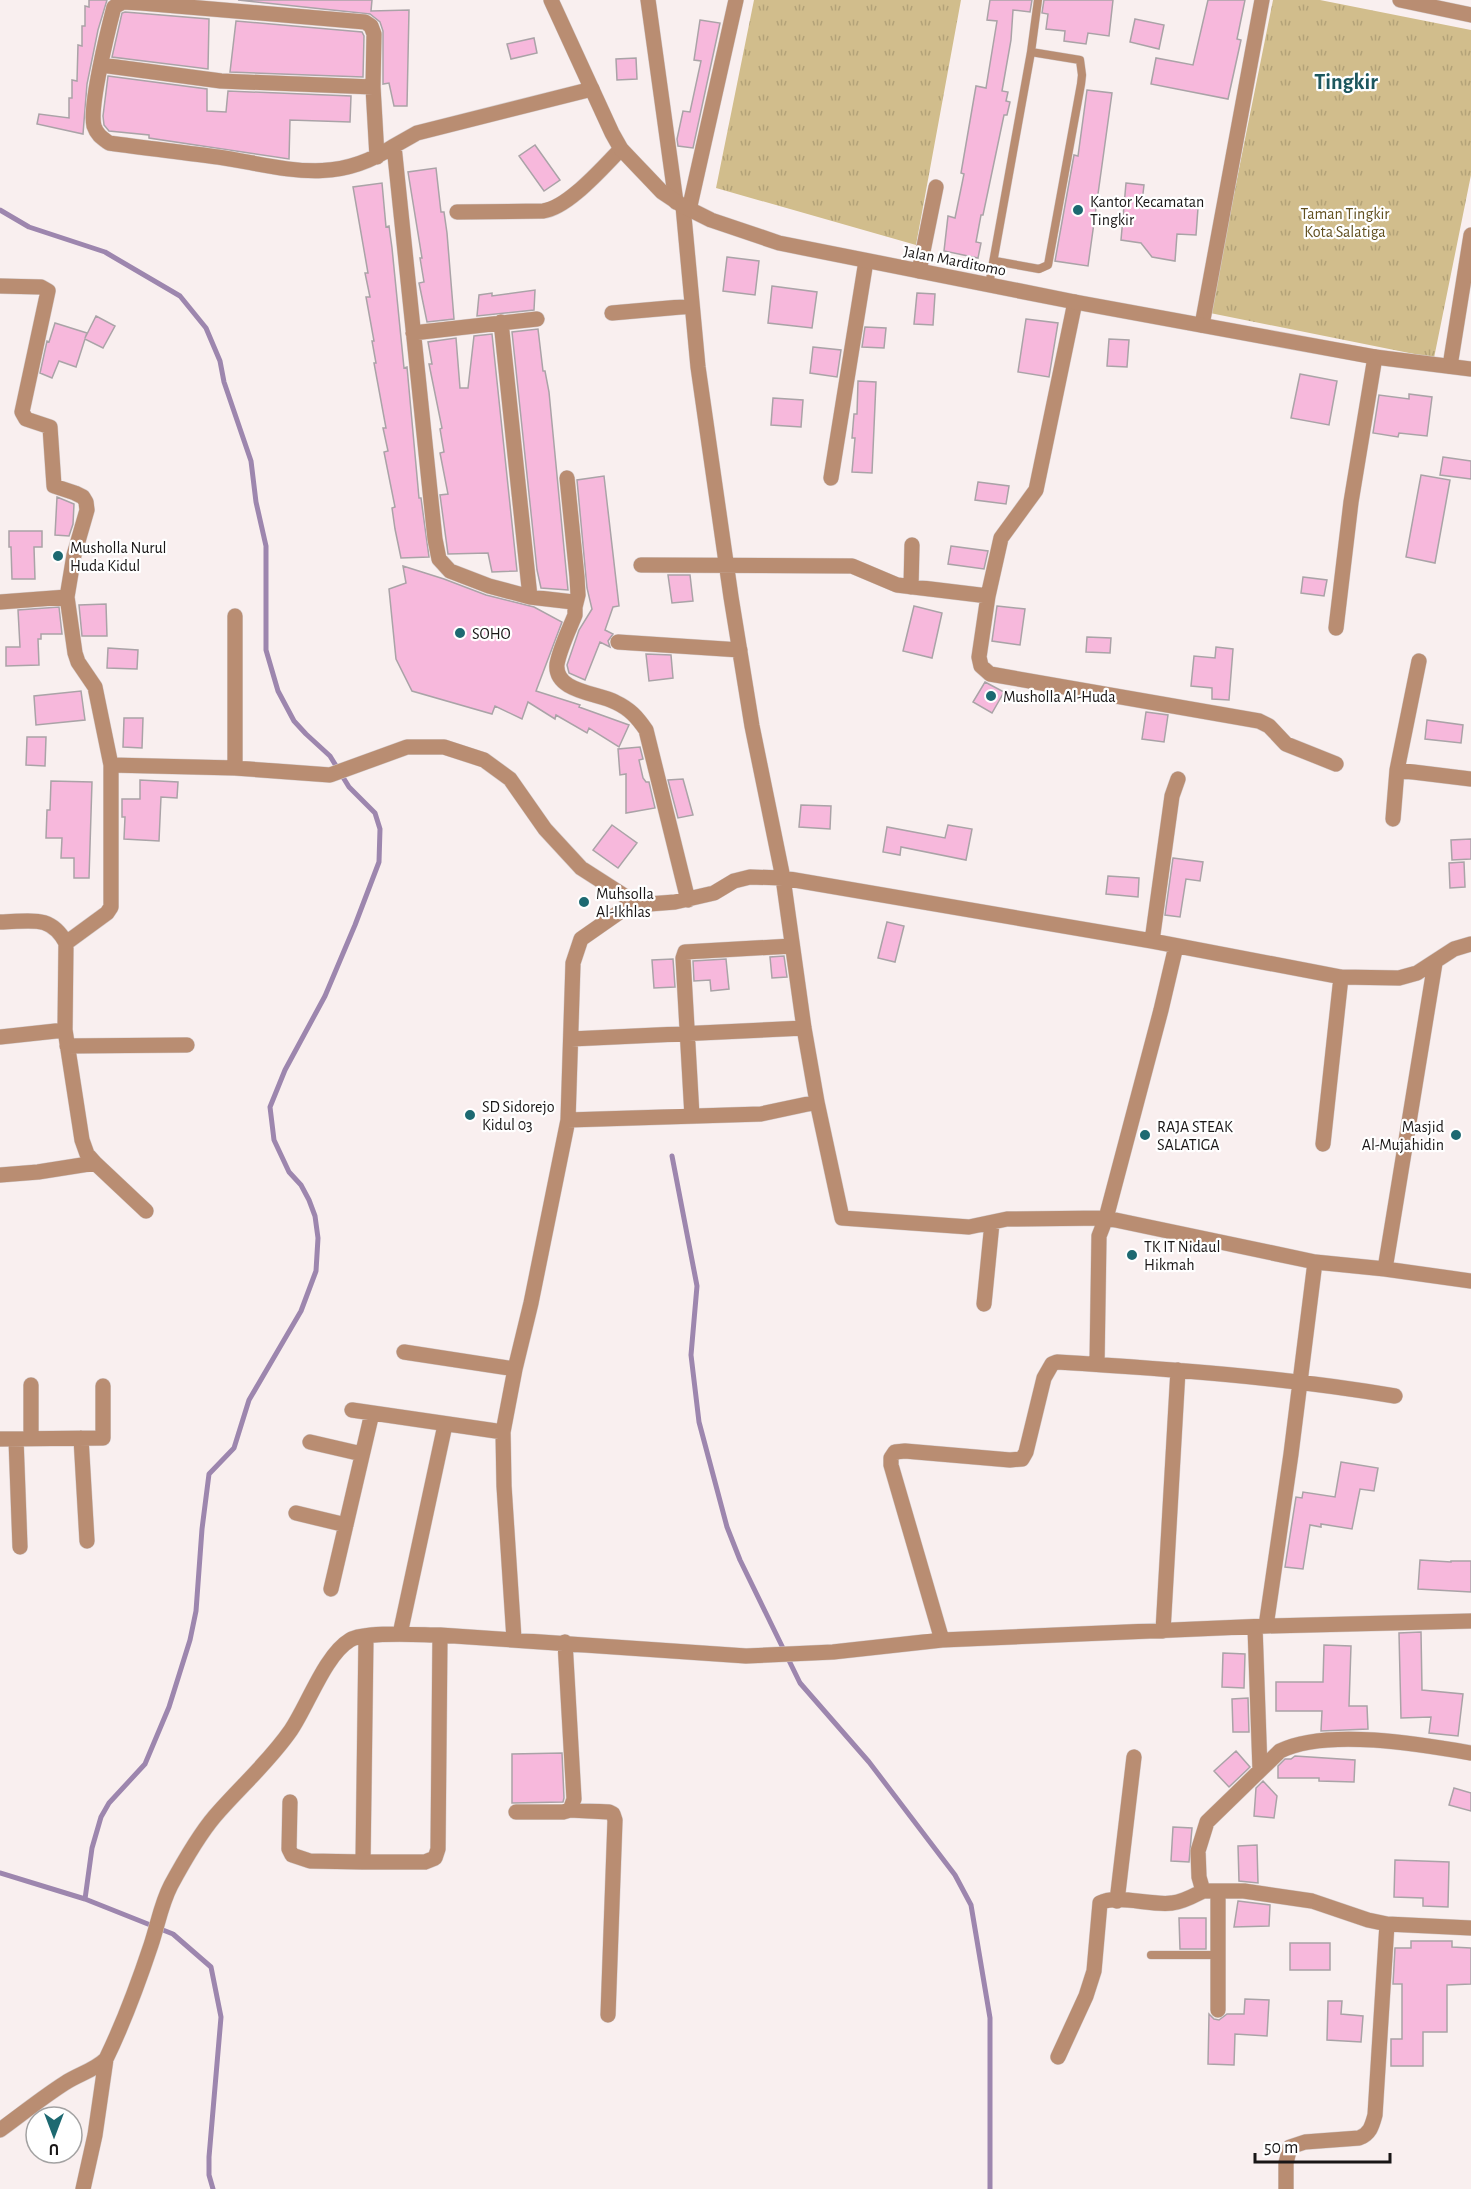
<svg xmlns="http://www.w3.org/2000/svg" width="1471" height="2189" viewBox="0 0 1471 2189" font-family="'Alegreya Sans',sans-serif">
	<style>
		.grass { fill: url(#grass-tufts) }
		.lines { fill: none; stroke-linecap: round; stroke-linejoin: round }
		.stream { stroke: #9d86ae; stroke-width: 5 }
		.building { fill: #f7b8dc; stroke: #aaa3a7; stroke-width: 1.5 }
		.service-casing { stroke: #d5cccc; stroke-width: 9 }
		.minor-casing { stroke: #d5cccc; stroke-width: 16 }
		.tertiary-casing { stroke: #d5cccc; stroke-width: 16 }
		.service { stroke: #b98d72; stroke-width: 8 }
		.minor { stroke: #b98d72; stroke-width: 15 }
		.tertiary { stroke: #b98d72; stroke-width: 15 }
		.poi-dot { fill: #1d6971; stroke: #fff; stroke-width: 2 }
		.labels { text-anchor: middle; stroke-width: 4.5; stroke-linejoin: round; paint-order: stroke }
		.poi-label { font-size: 16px; fill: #191616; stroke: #fff; text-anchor: start }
		.park-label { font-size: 16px; fill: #614f1f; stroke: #fff }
		.street-label { font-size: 16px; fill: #191616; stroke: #fff }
		.district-label { font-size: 22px; font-weight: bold; fill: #1d575e; stroke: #fff }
	</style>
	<defs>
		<pattern id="grass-tufts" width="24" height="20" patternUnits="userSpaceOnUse" patternTransform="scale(1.5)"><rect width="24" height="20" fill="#d1bd8c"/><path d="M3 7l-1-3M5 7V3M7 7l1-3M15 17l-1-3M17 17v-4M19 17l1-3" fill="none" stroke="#b3a278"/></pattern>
	</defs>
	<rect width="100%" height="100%" fill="#f9efef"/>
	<path class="grass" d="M754 0H961L916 245 716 188Z
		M1273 0H1320L1471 30V175L1434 358 1210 313Z"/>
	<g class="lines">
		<path class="stream" d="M0 210 29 227 105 252 180 296 206 328 220 361 224 382 251 461 256 502 266 546V650L278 691 294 721 306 734 330 756 349 787 375 813 380 829 379 862 355 925 325 996 285 1070 270 1107 274 1140 289 1172 301 1185 309 1200 315 1216 318 1238 316 1271 301 1311 249 1400 234 1448 209 1474 202 1529 196 1611 190 1640 169 1707 145 1764 109 1803 101 1817 92 1848 85 1899
			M672 1156 697 1286 691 1355 699 1422 727 1527 740 1560 800 1683 869 1762 955 1875 971 1905 990 2018V2189
			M0 1873 85 1899 173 1934 211 1967 221 2017 209 2157V2175L213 2189"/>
	</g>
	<path class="building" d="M89 0H107L98 30 87 84 83 134 37 124 39 114 69 118V98H72V80L77 81 78 45 82 46V26H85V6L89 7Z
		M238 0H372L371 11 409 10 407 106H394L389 83 383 84V31L380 22 370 14Z
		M990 0H1032L1030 12 1013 10 1011 40 1002 91 1008 92 1006 101 1010 102 1007 115H1004L983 215H981L976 242 981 243 978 258 944 251 948 216 955 218 964 174 961 173 976 86 986 88 997 21 987 20Z
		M1044 0H1113L1109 36 1088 33 1086 44 1064 41 1065 31 1046 29 1048 14 1042 13Z
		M1208 0H1245L1237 39 1241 40 1228 99 1151 84 1156 58 1193 65Z
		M125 12 209 19 208 69 112 57 122 13Z
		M1135 19 1164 25 1159 49 1130 42Z
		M700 20 720 23 693 148 678 146 677 139 683 111 690 112 701 61 694 60Z
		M236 21 362 32 364 36 363 77 230 72Z
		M534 38 537 53 511 59 507 44Z
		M636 58 637 79 617 80 616 59Z
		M108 76 207 89V111L226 112 228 91 351 96 350 122 290 120 289 159 149 138V135L109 131 104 125 103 116Z
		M1087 90 1112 93 1088 266 1055 261 1074 155 1078 156Z
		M535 145 560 180 544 191 519 156Z
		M436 168 441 212H444L447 233 454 319 427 322 419 283 424 282 420 258H422L408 172Z
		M382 183 386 227 389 226 392 248 404 368 407 367 419 498H421L429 557 401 558 395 529 392 508 395 507 384 452 388 451 383 428H386L374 363H376L372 341H374L366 297H370L365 273H368L353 187Z
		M1126 183 1144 185 1142 202 1198 208 1196 235 1177 234 1175 261 1152 257 1141 243 1121 240Z
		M727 257 759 261 755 295 723 291Z
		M772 286 817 292 812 328 768 323Z
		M535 290 534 310 477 316 479 295 492 293V296Z
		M917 293 935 294 933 325 914 324Z
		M96 316 115 326 103 348 85 339 76 367 59 361 52 378 40 373 47 341 49 342 55 323 87 333 85 338Z
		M1026 319 1058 323 1049 377 1018 372Z
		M865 327 886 328 884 348 862 347Z
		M538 329 543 371H545L549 392 568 590 541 588 537 570 512 332Z
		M492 334 517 571 492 572 488 553 448 554 440 495 448 494 440 453 444 452 440 429 442 428 429 364H432L428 342 456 338 460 388H468L474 336Z
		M1109 339 1129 340 1127 367 1107 366Z
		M813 347 841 350 837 377 810 373Z
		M1300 374 1337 381 1329 425 1291 418Z
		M858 381 876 382 872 473 852 472 855 438H852L854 414H857Z
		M1409 394 1432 397 1427 436 1399 433 1398 437 1373 433 1379 395 1409 399Z
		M773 398 803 400 801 427 771 425Z
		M1443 457 1471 461V479L1440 475Z
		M1421 475 1450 480 1435 563 1406 557Z
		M604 476 619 606 613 607 605 630 613 634 608 641 610 647 600 642 585 680 569 673 567 665 579 630 592 609 587 588 577 480Z
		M978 482 1009 486 1006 504 975 500Z
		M57 497 74 504 73 524 69 536 55 535Z
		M9 531H42V547H34L35 579H12L11 547H9Z
		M951 546 988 551 984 569 948 564Z
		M403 566 444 579 486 595 534 607 562 622 536 691 577 704 580 705 579 707 629 725 619 747 589 728 587 733 556 715 555 719 528 702 522 719 495 706 492 714 412 691 396 659 389 589 406 583Z
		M668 575H690L693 601 672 603Z
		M1303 577 1327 580 1324 596 1301 593Z
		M106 604 107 636H82L79 605Z
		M914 606 942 613 932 658 903 651Z
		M997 606 1025 609 1020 645 992 641Z
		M59 607 62 634H41V639H38L39 665 6 666V647H20L18 610Z
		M1087 637 1111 638 1110 653 1086 652Z
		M1216 647 1233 649 1229 700 1212 699V688L1191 686 1194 656 1215 658Z
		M108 648 138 650 137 669 107 668Z
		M646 654 671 655 673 678 649 681Z
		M985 682 1004 692 992 713 973 702Z
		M81 691 85 720 36 725 34 696Z
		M1146 712 1168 715 1164 742 1142 739Z
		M124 718H143L142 748 123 747Z
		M1427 720 1463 725 1461 743 1425 739Z
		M27 737H46L45 766 26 765Z
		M640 747 643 759 639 760 643 778 646 782H649L655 808 626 813V774L620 775 618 749Z
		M683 779 693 815 678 818 668 780Z
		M140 780 178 782 177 798 161 797 159 841 124 839 125 817H122V799H140Z
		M51 781 92 782 89 878H74V858H61L62 838H46L47 810H50Z
		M801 805 831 806 830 829 799 827Z
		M612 825 637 843 618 868 593 850Z
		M948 825 972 829 966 860 901 847 900 855 883 852 887 827 945 838Z
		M1471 839V859L1452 860 1451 840Z
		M1173 858 1203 862 1200 881 1186 879 1180 917 1165 915Z
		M1464 862 1465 887 1450 888 1449 863Z
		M1108 876 1139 878 1138 897 1106 894Z
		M887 922 904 926 895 962 878 958Z
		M784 956 787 977 772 978 770 957Z
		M673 959 675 987 654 988 652 960Z
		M726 959 729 989 711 991 710 980 694 981 693 961Z
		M1341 1462 1378 1468 1374 1491 1360 1489 1352 1529 1321 1524V1527L1310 1525 1303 1569 1285 1567 1296 1497 1302 1498 1303 1492 1335 1497Z
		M1420 1560 1451 1562V1561H1471V1592L1418 1589Z
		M1421 1632 1422 1690 1463 1694 1458 1736 1429 1733 1431 1717 1401 1718 1399 1633Z
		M1324 1645 1351 1646 1349 1706H1367L1368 1729 1321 1731 1322 1711H1276V1682H1323Z
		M1223 1653 1245 1654 1244 1688 1222 1687Z
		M1248 1698 1249 1732H1233L1232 1699Z
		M1236 1751 1250 1767 1229 1787 1214 1771Z
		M562 1753 564 1798 563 1802 512 1803V1754Z
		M1295 1756 1355 1760 1354 1782 1319 1781V1778H1278V1766L1285 1759H1291Z
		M1263 1781 1277 1796 1274 1818 1254 1816 1256 1788Z
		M1454 1788 1471 1793V1811L1449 1805Z
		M1173 1827 1192 1828 1189 1862 1171 1861Z
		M1257 1845 1258 1883 1239 1881 1238 1846Z
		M1395 1860 1449 1862 1448 1907 1423 1906V1898L1394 1897Z
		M1238 1901 1270 1905 1269 1926 1234 1927Z
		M1179 1918H1206V1949H1180Z
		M1411 1941H1452V1947L1471 1948V1984L1447 1985V2032H1423V2066H1391V2039H1402V1984H1393L1395 1948H1411Z
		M1290 1943H1330V1970H1290Z
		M1245 1999 1269 2000 1267 2036 1235 2034 1234 2065 1208 2064 1209 2014 1214 2019 1219 2020 1227 2014H1244Z
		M1328 2001H1342L1341 2014 1363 2016 1361 2042 1327 2040Z"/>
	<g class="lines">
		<g class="service-casing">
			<path id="service" d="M995 261 1039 269 1048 265 1081 84 1082 75 1080 60 1031 52
				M989 285 1031 52 1038 0
				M1151 1955H1218"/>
		</g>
		<g class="minor-casing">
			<path id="minor" d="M648 0 676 202
				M1400 0 1471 15
				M101 65 221 81 373 87
				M592 89 417 133 394 146 435 539 439 559 450 571 489 586 530 597 573 602 575 607V615C569 630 560 648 557 664 554 692 598 693 615 702 630 709 637 717 646 730L688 900
				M377 157 373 87 374 34 371 26 365 22 141 3 123 2 114 7C108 30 89 107 94 126 97 135 102 138 109 143 145 148 181 152 218 157 284 167 333 187 394 146
				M689 210 736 0
				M457 212 543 211C568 208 603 167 621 149
				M919 271 936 187
				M0 286 41 287 48 291 22 412 26 419 50 427 54 486 75 493 83 497 86 502 87 510 74 555 67 597 75 653 78 662 95 687 111 765
				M1075 302 1036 490 1001 538 988 596 979 657 981 666 990 674 1259 721 1269 726 1286 744 1336 764
				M612 313 692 306
				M501 322 530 597
				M1202 325 1262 0
				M413 333 537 319
				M1450 366 1471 235
				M567 478 577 577 578 595 575 607
				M831 478 866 261
				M641 565 852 566 897 585 988 596
				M911 587 912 545
				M0 602 67 597
				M1336 628 1351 502 1375 357
				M618 642 740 650
				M235 768V616
				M1397 770 1419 661
				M1393 819 1397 770 1471 779
				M0 922C29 922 50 913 66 943
				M1152 941 1172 796 1178 779
				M1176 946 1161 1010 1106 1218 1315 1262
				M65 1030 82 1140 87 1154 95 1163 146 1211
				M0 1037 65 1030 66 943 107 913 111 907V765L235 768 330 775 407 747H444L484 760 510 779 545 829 581 868 634 902 649 904 675 902 714 893 734 881 750 877 783 878 1152 941 1341 977 1399 978 1417 973 1454 949 1471 944
				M571 1039 804 1028
				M67 1046 187 1045
				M817 1102 842 1218 969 1227 1007 1219 1106 1218 1099 1236 1097 1364
				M692 1116 683 958 685 952 792 946
				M568 1120 761 1114 817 1102 804 1028 783 878 752 726 731 597 698 367 683 206
				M1323 1144 1341 977
				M0 1175 38 1172 95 1163
				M1385 1269 1471 1281
				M984 1304 992 1223
				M404 1352 515 1369
				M352 1410 503 1432
				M81 1438 87 1541
				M0 1439 103 1438V1386
				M16 1439 20 1547
				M31 1439V1385
				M310 1442 362 1454
				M296 1513 346 1525
				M331 1589 372 1413
				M1266 1626 1291 1454 1315 1262 1385 1269 1435 963
				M1255 1627 1260 1770
				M1163 1631 1178 1370
				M400 1634 445 1425
				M366 1637 363 1862H425L435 1858 438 1849 440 1635
				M514 1639 504 1486 503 1432 515 1369 531 1303 568 1120 573 963 581 939 634 902
				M942 1640 891 1465V1458L895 1452 905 1451 1010 1460 1022 1459 1026 1452 1044 1378 1052 1364 1057 1362C1170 1369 1283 1377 1395 1396
				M1471 1753C1421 1744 1326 1728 1280 1751L1207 1822 1198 1851 1199 1877 1203 1891H1244L1312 1901 1368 1920 1387 1924 1471 1928
				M290 1802 289 1849 292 1855 310 1861 363 1862
				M570 1810 609 1812 613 1814 615 1820 608 2015
				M516 1812H563L570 1810 574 1799 565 1642
				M1218 1891V2010
				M1117 1901 1134 1757
				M1058 2057 1086 1996 1094 1971 1100 1903C1117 1894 1151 1906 1172 1903 1183 1902 1193 1896 1203 1891
				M0 2130C22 2114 43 2097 65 2083 79 2074 95 2070 106 2059 124 2022 138 1984 151 1945 158 1924 161 1904 171 1885 184 1861 198 1836 215 1816 240 1787 269 1762 291 1730 308 1705 325 1655 350 1640 365 1631 421 1635 440 1635L746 1656 833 1652 942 1640 1266 1626 1471 1621
				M83 2189 95 2135 106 2059
				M1286 2189V2163L1290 2147 1305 2142 1359 2138C1370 2134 1372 2126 1375 2115L1387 1924"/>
		</g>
		<g class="tertiary-casing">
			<path id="tertiary" d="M551 0 612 133 621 149 662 192 683 206 711 220 779 243 1075 302 1375 357 1471 369"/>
		</g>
		<use href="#service" class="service"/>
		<use href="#minor" class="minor"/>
		<use href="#tertiary" class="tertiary"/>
	</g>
	<g class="poi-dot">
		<circle cx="1078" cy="210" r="6"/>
		<circle cx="58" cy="556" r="6"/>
		<circle cx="460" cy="633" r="6"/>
		<circle cx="991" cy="696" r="6"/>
		<circle cx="584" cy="902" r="6"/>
		<circle cx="470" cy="1115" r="6"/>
		<circle cx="1145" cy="1135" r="6"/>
		<circle cx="1456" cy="1135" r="6"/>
		<circle cx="1132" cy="1255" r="6"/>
	</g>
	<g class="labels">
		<g class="poi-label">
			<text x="1090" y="207">Kantor Kecamatan<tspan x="1090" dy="18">Tingkir</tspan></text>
			<text x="70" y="553">Musholla Nurul<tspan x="70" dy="18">Huda Kidul</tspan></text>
			<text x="472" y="639">SOHO</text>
			<text x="1003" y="702">Musholla Al-Huda</text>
			<text x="596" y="899">Muhsolla<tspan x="596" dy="18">Al-Ikhlas</tspan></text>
			<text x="482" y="1112">SD Sidorejo<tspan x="482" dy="18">Kidul 03</tspan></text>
			<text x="1157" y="1132">RAJA STEAK<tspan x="1157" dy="18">SALATIGA</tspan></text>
			<text x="1444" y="1132" text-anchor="end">Masjid<tspan x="1444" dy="18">Al-Mujahidin</tspan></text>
			<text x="1144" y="1252">TK IT Nidaul<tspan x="1144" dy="18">Hikmah</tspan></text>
		</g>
		<g class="park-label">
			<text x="1345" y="219">Taman Tingkir<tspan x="1345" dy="18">Kota Salatiga</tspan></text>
		</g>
		<g class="street-label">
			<text transform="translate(955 260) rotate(11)" y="6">Jalan Marditomo</text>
		</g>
		<g class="district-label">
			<text x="1346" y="89">Tingkir</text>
		</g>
	</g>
	<g transform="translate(54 2135) rotate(180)"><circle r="28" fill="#ffffff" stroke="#a3a2a2" stroke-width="1.5"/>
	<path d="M0-4.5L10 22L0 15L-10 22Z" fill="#1d6971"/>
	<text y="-9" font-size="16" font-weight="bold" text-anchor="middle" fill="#191616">U</text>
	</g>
	<path d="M1255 2153v9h135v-9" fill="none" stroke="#191616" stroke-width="3"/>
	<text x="1264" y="2153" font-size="18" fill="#191616" stroke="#ffffff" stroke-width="4.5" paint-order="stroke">50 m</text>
</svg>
